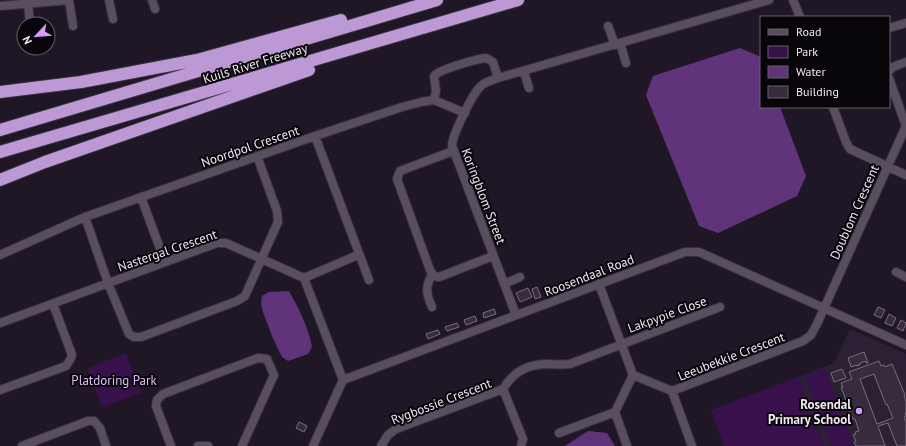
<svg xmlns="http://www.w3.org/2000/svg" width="906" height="446" viewBox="0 0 906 446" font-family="'PT Sans',sans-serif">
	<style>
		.built { fill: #2b2034 }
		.green { fill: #37104c }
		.water { fill: #60347b }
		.building { fill: #362c3c; stroke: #796e80; fill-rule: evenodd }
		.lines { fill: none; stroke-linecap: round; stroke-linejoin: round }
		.minor-casing { stroke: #38323d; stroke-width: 10 }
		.motorway-casing { stroke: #38323d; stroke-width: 14 }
		.minor { stroke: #584e5f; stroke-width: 8 }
		.motorway { stroke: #bc99d5; stroke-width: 12 }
		.poi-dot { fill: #d59cfb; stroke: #08050a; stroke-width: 1.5 }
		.labels { text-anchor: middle; stroke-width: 4; stroke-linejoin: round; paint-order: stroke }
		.street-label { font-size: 13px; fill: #eee8f3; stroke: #08050a }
		.park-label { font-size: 13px; fill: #e1bdfa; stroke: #08050a }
		.poi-label { font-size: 13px; font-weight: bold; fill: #eee8f3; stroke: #08050a; text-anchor: end }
	</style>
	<rect width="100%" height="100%" fill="#201726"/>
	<path class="built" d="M850 329 906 354V446H824L798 377 834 363Z"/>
	<path class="green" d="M126 353 141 393 102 407 87 368Z
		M825 368 854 446H831L805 376Z
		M798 377 824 446H724L711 410Z"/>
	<path class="water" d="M740 48 761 57V107H780L806 176 797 196 718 233 699 226 646 95 653 76Z
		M289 291C299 309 308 326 312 347L308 354 288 361 282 357 272 336 263 312 261 303 262 296 269 292Z
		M588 431 607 433 615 446H565Z"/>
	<path class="building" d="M537 287 541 297 535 299 532 289Z
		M528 288 532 297 520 302 516 293Z
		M878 307 885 310 881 318 874 315Z
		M494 309 496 314 484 318 483 313Z
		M889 314 896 318 892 326 885 323Z
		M475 316 477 321 466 325 464 320Z
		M901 320 906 323 903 331 897 328Z
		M457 323 459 327 447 331 445 327Z
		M438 330 440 334 428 339 426 334Z
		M864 352 868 363H866L865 361 859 364 860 365 857 366V365L851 367 848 358Z
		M879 361 881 366 884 365 885 367 892 364 905 395 904 396 906 401V413H905L906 416 904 417 906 422V446H897L888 423 878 426 885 446H856L854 442 856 441 853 435 856 434 855 432 859 431 855 419H853L841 387H843L841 383 852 379 849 372ZM874 374 886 405 887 404 893 418 877 424 860 379Z
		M842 369 846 378 834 382 831 373Z
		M299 422 307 426 304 432 296 428Z"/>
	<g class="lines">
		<g class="minor-casing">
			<path id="minor" d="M69 0 73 26
				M109 0 113 19
				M152 0 155 9
				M793 0 800 17
				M28 4 30 24
				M0 6 69 0
				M608 26 615 45
				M889 28 906 23
				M620 43 626 63
				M889 71 893 67 906 62
				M524 72 529 88
				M889 78 906 126
				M434 100 436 91 434 76C440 69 477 59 486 58L493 62 498 78
				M833 107 846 142 850 149 906 175
				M315 136 369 280
				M453 151 400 171 397 179 430 270 434 276 439 277 493 256
				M141 197 165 262
				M85 217 108 283 129 334 134 337H141L237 301 245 296 278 222 277 211 257 156
				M0 255 85 217 315 136 402 107 421 102 434 100 465 113
				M896 272 906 277
				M304 278 358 255
				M504 284 520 277
				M599 284 633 375 672 391 803 341 811 335 817 324 906 126
				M432 307C426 293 425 288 432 274
				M516 315 452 146C452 136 472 94 481 86 485 82 492 80 498 78L769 0
				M0 323 217 243H226L304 278 343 380
				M503 389C513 373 525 365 545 364 553 364 561 365 570 364L720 307
				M503 389 523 439 521 446
				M0 390 66 366 70 360 72 355 53 304
				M672 391 692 446
				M559 433 615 412
				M22 446 88 421H94L100 428 106 446
				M171 446 156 406 157 400 163 394 258 358 267 359 274 375 242 446
				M198 446H208
				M313 446 343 380 685 252H699L906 345
				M381 446 388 435 396 429 503 389
				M627 446 615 412 633 375"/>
		</g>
		<g class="motorway-casing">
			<path id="motorway" d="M0 92 81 82 197 60 341 20
				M0 130 437 0
				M0 152 518 0
				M0 180 45 162 309 70"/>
		</g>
		<use href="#minor" class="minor"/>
		<use href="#motorway" class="motorway"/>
	</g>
	<circle class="poi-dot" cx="859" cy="411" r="4"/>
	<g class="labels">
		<g class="street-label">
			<text transform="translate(255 63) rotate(-17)" y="5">Kuils River Freeway</text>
			<text transform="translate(250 146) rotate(-19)" y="5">Noordpol Crescent</text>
			<text transform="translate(484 196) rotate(69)" y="5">Koringblom Street</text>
			<text transform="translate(854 212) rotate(-66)" y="5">Doublom Crescent</text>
			<text transform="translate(167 250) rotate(-19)" y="5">Nastergal Crescent</text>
			<text transform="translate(589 275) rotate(-21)" y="5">Roosendaal Road</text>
			<text transform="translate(667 314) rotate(-20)" y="5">Lakpypie Close</text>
			<text transform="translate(731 356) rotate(-21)" y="5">Leeubekkie Crescent</text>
			<text transform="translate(441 401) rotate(-21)" y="5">Rygbossie Crescent</text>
		</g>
		<g class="park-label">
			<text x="114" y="385">Platdoring Park</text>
		</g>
		<g class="poi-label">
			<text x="851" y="409">Rosendal<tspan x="851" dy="15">Primary School</tspan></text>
		</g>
	</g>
	<rect x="760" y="16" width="130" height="92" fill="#08050a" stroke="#646067"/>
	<rect x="768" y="29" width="20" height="6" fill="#584e5f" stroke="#646067"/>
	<text x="796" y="36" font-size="12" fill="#eee8f3">Road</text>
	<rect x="768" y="46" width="20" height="12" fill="#37104c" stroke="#646067"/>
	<text x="796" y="56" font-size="12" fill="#eee8f3">Park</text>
	<rect x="768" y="66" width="20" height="12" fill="#60347b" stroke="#646067"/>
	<text x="796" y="76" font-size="12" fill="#eee8f3">Water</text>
	<rect x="768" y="86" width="20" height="12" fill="#362c3c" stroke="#646067"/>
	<text x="796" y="96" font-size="12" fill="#eee8f3">Building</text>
	<g transform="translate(36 36) rotate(244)"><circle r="19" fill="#08050a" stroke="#646067"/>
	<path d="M0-3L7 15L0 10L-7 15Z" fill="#d59cfb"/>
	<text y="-6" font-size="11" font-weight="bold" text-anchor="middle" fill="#eee8f3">N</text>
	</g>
</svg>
